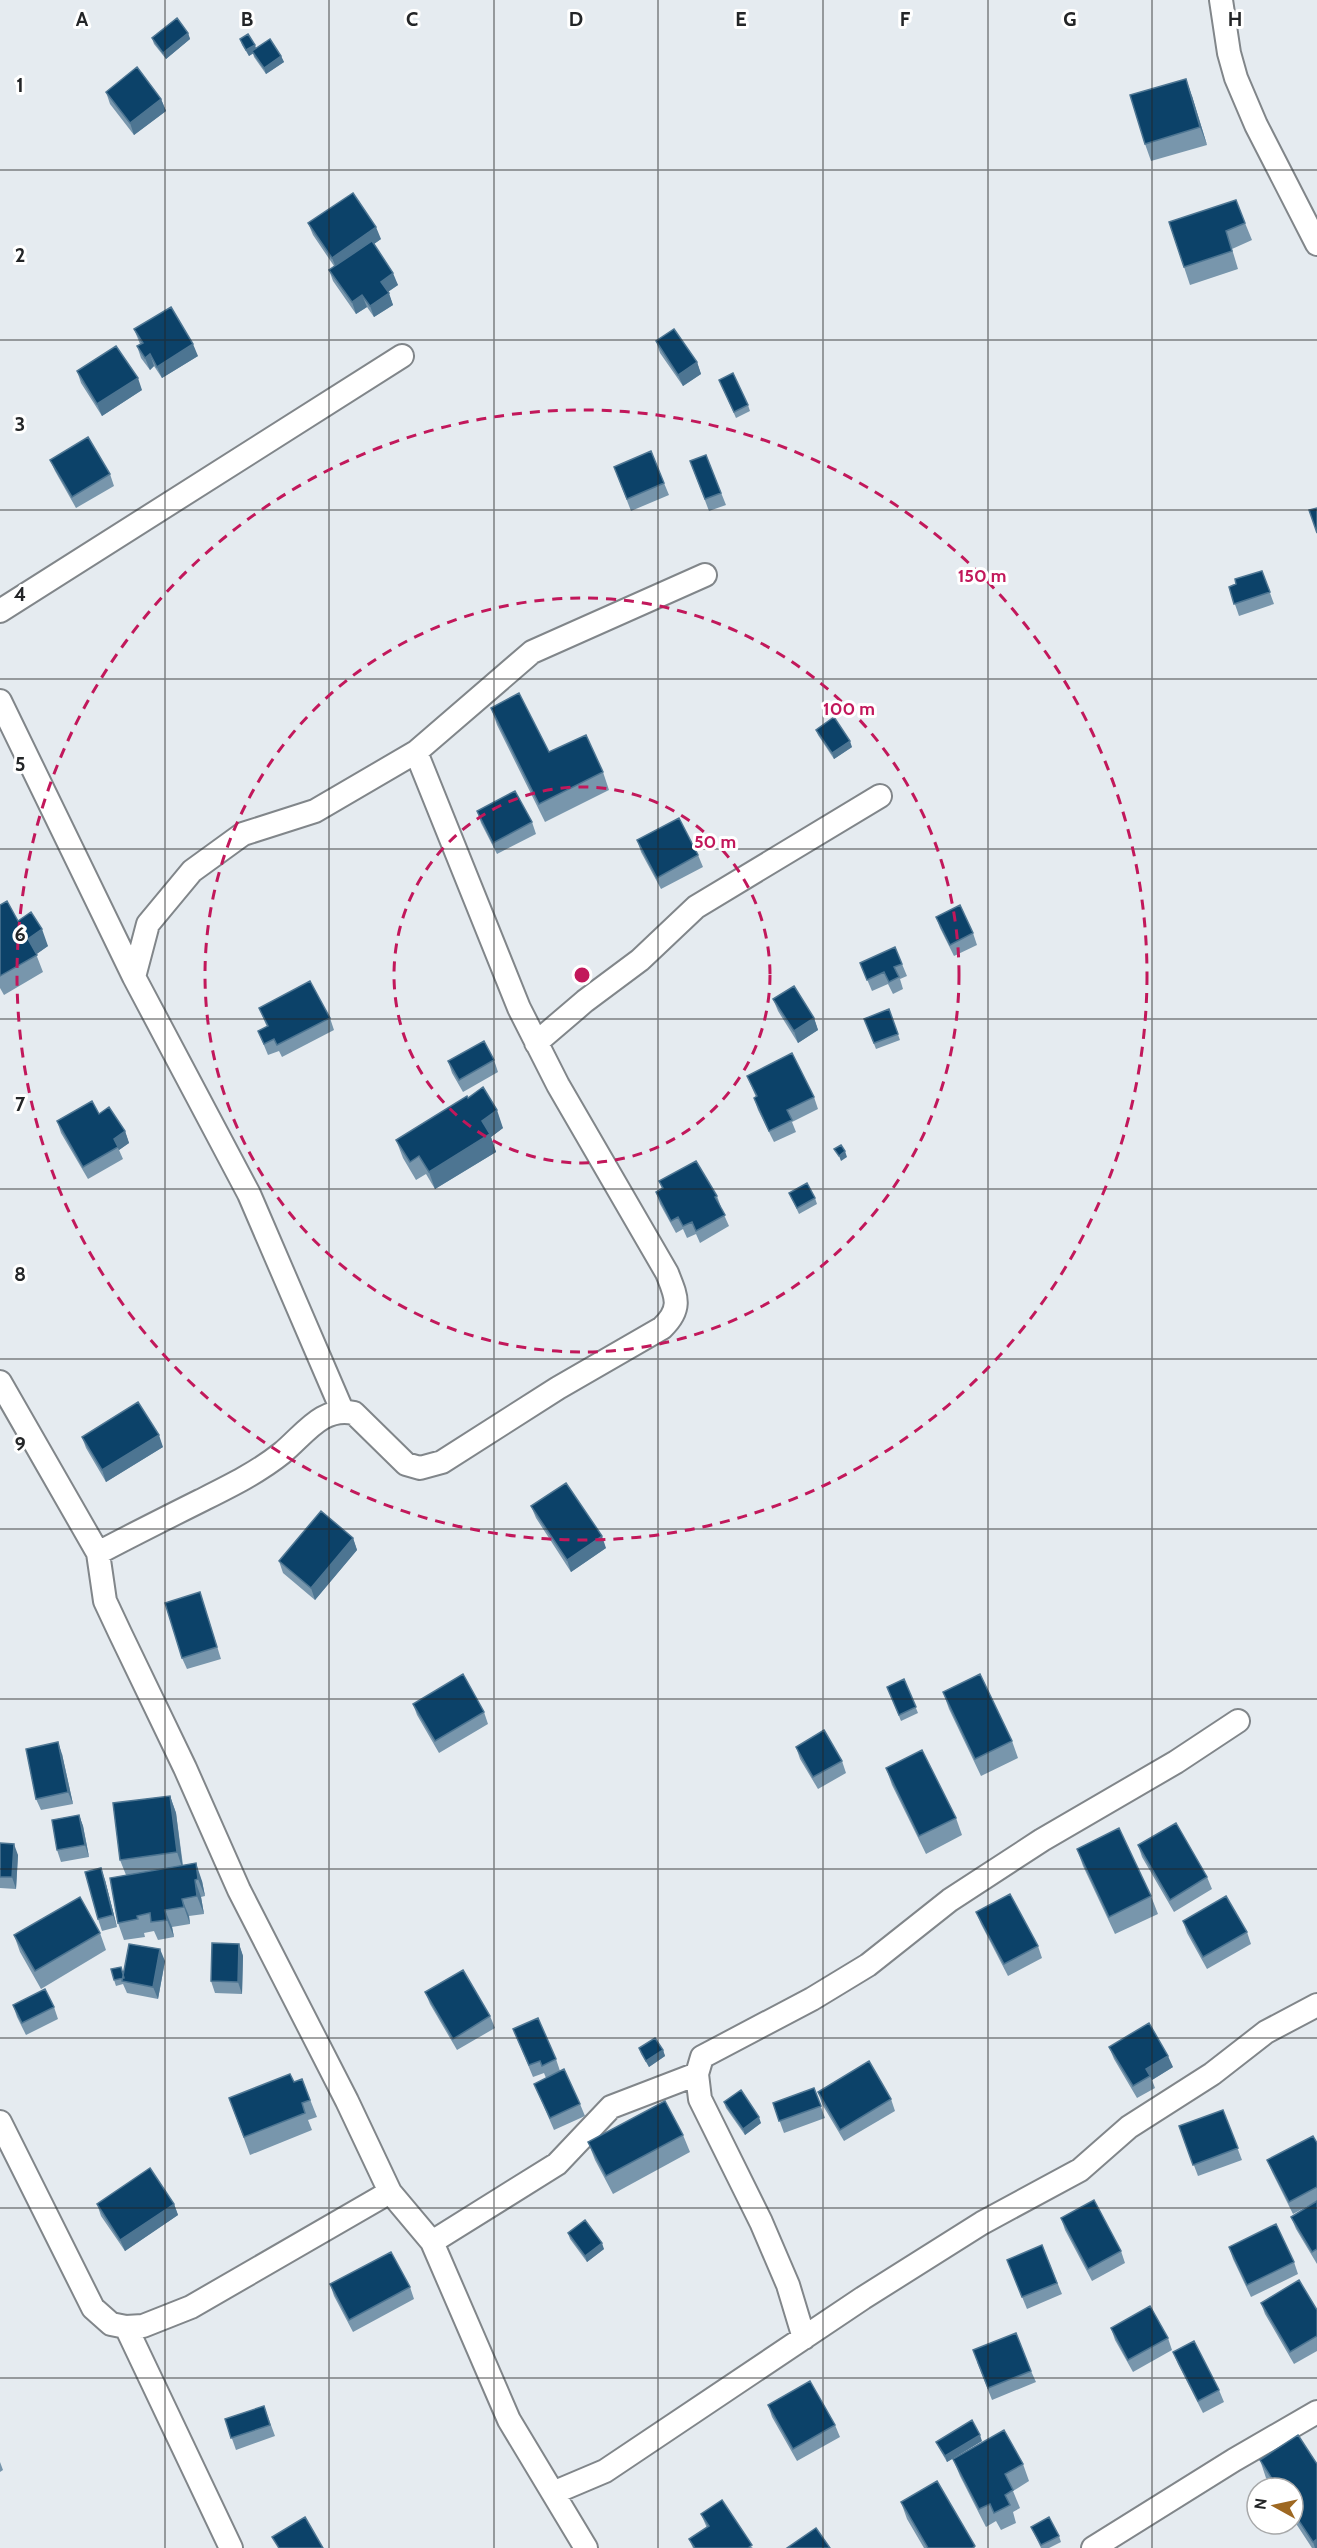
<svg xmlns="http://www.w3.org/2000/svg" width="1317" height="2548" viewBox="0 0 1317 2548" font-family="Cabin,sans-serif">
	<style>
		.lines { fill: none; stroke-linecap: round; stroke-linejoin: round }
		.minor-casing { stroke: #81868a; stroke-width: 26 }
		.minor { stroke: #fff; stroke-width: 22 }
		.wall { fill: #7896ac }
		.shaded-wall { fill: #4d7592 }
		.building { fill: #0c4269; stroke: #4d7592; stroke-width: 1.5 }
		.grid { fill: none; stroke: #232527; stroke-width: 1.5; stroke-opacity: 0.55 }
		.ring { fill: none; stroke: #c2185b; stroke-width: 3; stroke-dasharray: 10 8 }
		.grid-label { font-size: 20px; text-anchor: middle; font-weight: bold; fill: #232527; stroke: #fff; stroke-width: 6; stroke-linejoin: round; paint-order: stroke }
		.centre { fill: #c2185b; stroke: #fff; stroke-width: 3 }
		.ring-label { font-size: 18px; text-anchor: middle; font-weight: bold; fill: #c2185b; stroke: #fff; stroke-width: 6; stroke-linejoin: round; paint-order: stroke }
	</style>
	<rect width="100%" height="100%" fill="#e5ebf0"/>
	<g class="lines">
		<g class="minor-casing">
			<path id="minor" d="M1221 0 1229 53 1236 78 1256 125 1317 244
				M0 611 402 356
				M0 701 134 977 249 1194 342 1410
				M134 977 148 924 192 871 243 834 315 811 416 752 532 652 705 575
				M536 1043 585 1001 640 960 696 907 880 796
				M0 1382 98 1553 105 1601 120 1633 185 1768 239 1890 347 2101 390 2192 432 2242 509 2420 586 2548
				M98 1553C132 1535 166 1518 200 1501 228 1487 257 1473 282 1453 305 1434 322 1406 354 1413L406 1464 420 1468 442 1462 558 1388 662 1328C683 1308 676 1296 667 1273L558 1085 519 1008 416 752
				M0 2122 93 2308 111 2324 126 2327 143 2326 191 2307 390 2192
				M432 2242 557 2164 611 2107 697 2074
				M126 2327 231 2548
				M804 2338 788 2285 761 2222 700 2099 697 2074 702 2057 812 1999 868 1965 950 1900 1042 1840 1176 1762 1238 1721
				M553 2493 605 2471 863 2298 982 2223 1080 2170 1129 2127 1212 2074 1266 2032 1317 2005
				M1093 2548 1234 2460 1317 2412"/>
		</g>
		<use href="#minor" class="minor"/>
	</g>
	<path class="wall" d="M188 33 190 39 166 59 154 44 152 38Z
		M240 39 256 49 281 56 284 62 266 74 254 57 253 53 249 56 242 45Z
		M106 92 161 99 166 111 134 135 110 104Z
		M1192 96 1207 145 1151 161 1145 144Z
		M1169 222 1245 223 1252 240 1232 249 1238 269 1190 285Z
		M308 223 381 239 374 244 398 285 388 292 393 305 374 317 367 307 356 314 333 281 329 270 334 266 313 235Z
		M134 329 198 356 162 378 154 366 150 370 141 358 137 346 140 344Z
		M656 341 697 362 701 374 683 386 660 353Z
		M77 371 142 390 102 416 81 383Z
		M719 380 748 405 750 411 736 418Z
		M706 455 726 505 709 511 690 461Z
		M50 460 110 474 114 486 76 508 55 471Z
		M614 467 664 483 669 495 631 511Z
		M1262 571 1274 604 1239 616 1229 587 1236 584Z
		M491 708 549 752 603 772 609 790 545 822 497 725Z
		M816 730 852 747 834 759 818 735Z
		M477 811 532 822 536 834 497 854 481 823Z
		M637 840 698 855 703 867 661 889 641 852Z
		M0 905 18 921 48 946 36 954 43 972 4 995 0 988Z
		M936 917 973 933 977 945 954 956 940 928Z
		M860 963 902 964 907 976 900 979 903 989 893 994 888 984 872 991Z
		M773 999 814 1018 818 1030 798 1043 778 1011Z
		M259 1008 330 1018 334 1030 282 1057 279 1051 268 1055 258 1031 267 1027Z
		M889 1009 900 1040 876 1049 864 1019Z
		M494 1060 498 1072 463 1092 452 1073 448 1061Z
		M747 1076 814 1097 818 1109 792 1122 796 1132 774 1142 758 1110 754 1098 756 1097Z
		M468 1098 503 1128 491 1137 496 1152 435 1189 426 1174 416 1180 403 1158 396 1140Z
		M99 1114 125 1131 129 1143 119 1150 123 1159 88 1179 61 1133 57 1121Z
		M659 1181 717 1196 721 1207V1208L729 1226 700 1243 696 1234 687 1238 683 1229 676 1233 660 1204 656 1192 662 1189Z
		M789 1193 815 1198 817 1204 799 1214Z
		M82 1437 163 1447 106 1482 86 1448Z
		M531 1506 606 1548 571 1572 536 1518Z
		M353 1538 357 1550 315 1600 283 1573 279 1561Z
		M200 1592 221 1659 187 1669 182 1658Z
		M904 1679 918 1713 901 1721 887 1687Z
		M943 1692 1012 1741 1018 1758 981 1776 949 1709Z
		M413 1704 484 1712 488 1724 439 1753 417 1715Z
		M796 1747 842 1761 846 1773 818 1789 800 1759Z
		M62 1754 73 1804 41 1810 36 1799Z
		M886 1768 956 1818 962 1835 926 1854 892 1785Z
		M170 1796 176 1813 183 1865 202 1881 205 1896 201 1897 204 1914 189 1916 190 1924 172 1927 174 1937 158 1940 154 1931 144 1933 145 1937 124 1940 118 1923 126 1875 120 1860Z
		M79 1815 83 1826 89 1857 61 1862 57 1850Z
		M0 1843 18 1855 16 1889 0 1888Z
		M1138 1845 1207 1877 1212 1889 1174 1912 1142 1857Z
		M1077 1849 1151 1896 1158 1914 1115 1934 1083 1866Z
		M105 1880 117 1927 102 1931 98 1919Z
		M976 1912 1038 1946 1042 1958 1008 1976 981 1924Z
		M1183 1921 1247 1932 1251 1944 1207 1969 1187 1933Z
		M100 1933 106 1950 41 1989 20 1952 14 1935Z
		M239 1944 243 1956 242 1994 215 1993 211 1981Z
		M165 1961 158 1999 127 1993 123 1984 116 1986 114 1980 124 1975Z
		M425 1992 490 2016 495 2028 457 2050 430 2004Z
		M13 2005 54 2007 58 2019 26 2035 17 2017Z
		M513 2029 556 2059 560 2071 546 2078 544 2073 533 2077Z
		M1109 2047 1173 2067 1152 2080 1155 2088 1137 2098 1114 2059Z
		M639 2048 663 2050 665 2056 649 2067 641 2054Z
		M302 2079 317 2117 308 2120 312 2130 250 2155 229 2098 294 2082Z
		M534 2084 580 2104 585 2116 554 2130Z
		M814 2088 825 2118 784 2133 773 2103Z
		M818 2092 891 2099 895 2111 844 2141 822 2104Z
		M724 2102 761 2123 745 2135 726 2108Z
		M1223 2110 1242 2160 1198 2176 1179 2126Z
		M683 2135 690 2152 613 2194 595 2160 588 2142Z
		M1317 2143V2201L1293 2214 1272 2172 1267 2160Z
		M1317 2201V2264L1296 2229 1291 2217Z
		M97 2204H174L178 2215 125 2251 101 2216Z
		M1061 2218 1121 2251 1125 2263 1092 2281 1065 2230Z
		M568 2233 604 2249 587 2262 570 2239Z
		M1042 2245 1062 2294 1027 2309 1007 2260Z
		M1229 2247 1294 2262 1298 2274 1251 2297 1233 2259Z
		M330 2284 410 2287 414 2299 353 2332 334 2296Z
		M1261 2303 1317 2310V2351L1294 2364 1265 2314Z
		M1111 2328 1168 2338 1172 2350 1133 2372 1115 2340Z
		M1173 2352 1219 2390 1224 2402 1203 2413 1178 2364Z
		M977 2362 1031 2371 1036 2382 992 2400Z
		M768 2405 835 2425 840 2437 797 2461 772 2417Z
		M264 2406 275 2436 236 2450 225 2419Z
		M1298 2435 1317 2464V2548H1312L1293 2519V2488H1273L1266 2478 1260 2460Z
		M982 2441 947 2462 939 2448 936 2442Z
		M953 2459 1023 2464 1029 2481 1013 2491 1020 2508 1013 2512 1016 2523 1001 2530 996 2521 986 2527 960 2476Z
		M0 2462 3 2470 0 2472Z
		M937 2481 975 2548H924L907 2519 901 2502Z
		M701 2514 753 2548H693L689 2539 707 2528Z
		M1031 2527 1059 2536 1061 2542 1049 2548H1041Z"/>
	<path class="shaded-wall" d="M188 33 190 39 166 59 163 53Z
		M255 45 257 51 249 56 246 50Z
		M281 56 284 62 266 74 264 68Z
		M1186 79 1192 96 1207 145 1200 127Z
		M161 99 166 111 134 135 130 123Z
		M376 227 381 239 337 270 332 258Z
		M393 273 398 285 386 293 381 282Z
		M389 293 393 305 374 317 370 306Z
		M362 295 367 307 356 314 352 302Z
		M193 344 198 356 162 378 157 367Z
		M150 354 154 366 150 370 145 358Z
		M697 362 701 374 683 386 678 375Z
		M138 378 142 390 102 416 97 404Z
		M850 741 852 747 834 759 832 753Z
		M42 929 48 946 34 956 28 939Z
		M814 1018 818 1030 798 1043 794 1031Z
		M497 1110 503 1128 491 1137 496 1152 435 1189 429 1172 482 1121Z
		M125 1131 129 1143 119 1150 114 1139Z
		M845 1151 847 1157 841 1161 839 1156Z
		M159 1435 163 1447 106 1482 102 1470Z
		M602 1536 606 1548 571 1572 567 1560Z
		M353 1538 357 1550 315 1600 311 1588Z
		M58 1742 62 1754 73 1804 68 1792Z
		M170 1796 176 1813 183 1870 177 1852Z
		M79 1815 83 1826 89 1857 85 1845Z
		M14 1844 18 1855 16 1889 12 1877Z
		M196 1863 202 1881 205 1896 198 1879Z
		M101 1868 105 1880 117 1927 113 1915Z
		M195 1880 201 1897 204 1914 197 1896Z
		M182 1899 189 1916 190 1924 184 1907Z
		M165 1910 172 1927 174 1937 167 1920Z
		M239 1944 243 1956 242 1994 238 1982Z
		M160 1949 165 1961 158 1999 153 1987Z
		M663 2050 665 2056 649 2067 646 2061Z
		M1168 2056 1173 2067 1152 2080 1146 2069Z
		M759 2117 761 2123 745 2135 743 2129Z
		M174 2204 178 2215 125 2251 120 2240Z
		M602 2243 604 2249 587 2262 585 2256Z
		M980 2435 982 2441 947 2462 945 2456Z
		M1317 2539V2548H1315L1313 2542Z"/>
	<path class="building" d="M177 18 188 33 163 53 152 38Z
		M248 34 255 45 246 50 240 39Z
		M270 39 281 56 264 68 252 51Z
		M137 67 161 99 130 123 106 92Z
		M1186 79 1200 127 1145 144 1130 95Z
		M353 193 376 227 332 258 308 223Z
		M1236 200 1245 223 1226 231 1232 251 1184 267 1169 222Z
		M372 241 393 273 381 282 389 293 370 306 362 295 352 302 329 270Z
		M171 307 193 344 157 367 150 354 145 358 137 346 143 343 134 329Z
		M674 329 697 362 678 375 656 341Z
		M116 346 138 378 97 404 77 371Z
		M733 373 748 405 734 412 719 380Z
		M88 437 110 474 72 497 50 460Z
		M651 451 664 483 627 499 614 467Z
		M706 455 721 493 705 499 690 461Z
		M1317 508V533L1309 510Z
		M1262 571 1270 592 1234 604 1229 587 1236 584 1235 579Z
		M519 693 549 752 586 735 603 772 539 804 491 708Z
		M834 717 850 741 832 753 816 730Z
		M515 791 532 822 493 843 477 811Z
		M679 818 698 855 657 878 637 840Z
		M7 901 18 921 31 912 42 929 28 939 37 955 0 976V905Z
		M960 905 973 933 950 945 936 917Z
		M895 947 902 964 894 967 899 977 889 982 884 972 867 980 860 963Z
		M310 981 330 1018 277 1045 274 1039 264 1044 258 1031 268 1026 259 1008Z
		M794 986 814 1018 794 1031 773 999Z
		M889 1009 898 1034 874 1043 864 1019Z
		M484 1041 494 1060 459 1080 448 1061Z
		M792 1053 814 1097 787 1110 792 1120 769 1131 754 1098 757 1096 747 1076Z
		M483 1087 497 1110 482 1121 490 1134 429 1172 419 1156 410 1162 396 1140 467 1096 468 1098Z
		M92 1101 99 1114 109 1107 125 1131 114 1139 118 1147 83 1167 57 1121Z
		M841 1145 845 1151 839 1156 834 1149Z
		M696 1161 717 1196 715 1197 725 1215 696 1231 692 1222 683 1226 678 1217 671 1221 656 1192 663 1188 659 1181Z
		M807 1183 815 1198 797 1208 789 1193Z
		M138 1402 159 1435 102 1470 82 1437Z
		M566 1483 602 1536 567 1560 531 1506Z
		M321 1511 353 1538 311 1588 279 1561Z
		M200 1592 217 1647 182 1658 165 1603Z
		M463 1674 484 1712 435 1741 413 1704Z
		M980 1674 1012 1741 975 1759 943 1692Z
		M904 1679 916 1707 899 1715 887 1687Z
		M824 1730 842 1761 813 1777 796 1747Z
		M58 1742 68 1792 36 1799 26 1749Z
		M922 1750 956 1818 919 1836 886 1768Z
		M170 1796 177 1852 120 1860 113 1803Z
		M79 1815 85 1845 57 1850 52 1820Z
		M1176 1823 1207 1877 1170 1900 1138 1845Z
		M1119 1828 1151 1896 1109 1917 1077 1849Z
		M0 1843 14 1844 12 1877H0Z
		M196 1863 198 1879 195 1880 197 1896 182 1899 184 1907 165 1910 167 1920 151 1922 150 1913 137 1916 138 1919 118 1923 110 1878Z
		M101 1868 113 1915 98 1919 85 1872Z
		M1010 1894 1038 1946 1004 1964 976 1912Z
		M1226 1896 1247 1932 1203 1957 1183 1921Z
		M80 1897 100 1933 35 1971 14 1935Z
		M212 1943 239 1944 238 1982 211 1981Z
		M129 1944 160 1949 153 1987 122 1981Z
		M121 1967 124 1978 114 1980 111 1969Z
		M463 1970 490 2016 453 2039 425 1992Z
		M45 1989 54 2007 22 2023 13 2005Z
		M538 2018 556 2059 542 2066 540 2061 529 2065 513 2029Z
		M1149 2023 1168 2056 1146 2069 1150 2076 1133 2086 1109 2047Z
		M655 2038 663 2050 646 2061 639 2048Z
		M869 2061 891 2099 840 2130 818 2092Z
		M564 2069 580 2104 550 2118 534 2084Z
		M290 2074 294 2082 302 2079 310 2100 302 2103 305 2113 244 2137 229 2098Z
		M814 2088 821 2106 779 2121 773 2103Z
		M741 2090 759 2117 743 2129 724 2102Z
		M665 2101 683 2135 606 2176 588 2142Z
		M1223 2110 1238 2148 1193 2165 1179 2126Z
		M1313 2136 1317 2143V2187L1289 2202 1267 2160Z
		M150 2168 174 2204 120 2240 97 2204Z
		M1094 2200 1121 2251 1088 2269 1061 2218Z
		M1317 2201V2249L1312 2252 1291 2217Z
		M585 2220 602 2243 585 2256 568 2233Z
		M1276 2224 1294 2262 1247 2285 1229 2247Z
		M1042 2245 1057 2283 1022 2297 1007 2260Z
		M391 2252 410 2287 349 2320 330 2284Z
		M1299 2280 1317 2310V2336L1290 2352 1261 2303Z
		M1150 2306 1168 2338 1128 2360 1111 2328Z
		M1016 2333 1031 2371 988 2388 973 2350Z
		M1194 2341 1219 2390 1198 2401 1173 2352Z
		M810 2381 835 2425 793 2449 768 2405Z
		M264 2406 270 2425 231 2438 225 2419Z
		M972 2420 980 2435 945 2456 936 2442Z
		M1004 2430 1023 2464 1005 2474 1013 2490 1005 2495 1010 2505 994 2513 990 2504 979 2509 953 2459Z
		M1298 2435 1317 2464V2539L1313 2542 1293 2512V2488H1278L1260 2460Z
		M937 2481 975 2546 972 2548H928L901 2502Z
		M722 2500 752 2545 748 2548H695L689 2539 709 2526 701 2514Z
		M305 2517 323 2548H279L272 2537Z
		M1049 2517 1059 2536 1041 2545 1031 2527Z
		M816 2528 830 2548H787Z"/>
	<path class="grid" d="M165 0V2548M329 0V2548M494 0V2548M658 0V2548M823 0V2548M988 0V2548M1152 0V2548M0 170H1317M0 340H1317M0 510H1317M0 679H1317M0 849H1317M0 1019H1317M0 1189H1317M0 1359H1317M0 1529H1317M0 1699H1317M0 1869H1317M0 2038H1317M0 2208H1317M0 2378H1317"/>
	<g class="ring">
		<circle cx="582" cy="975" r="188"/>
		<circle cx="582" cy="975" r="377"/>
		<circle cx="582" cy="975" r="565"/>
	</g>
	<g class="grid-label">
		<text x="82" y="26">A</text>
		<text x="247" y="26">B</text>
		<text x="412" y="26">C</text>
		<text x="576" y="26">D</text>
		<text x="741" y="26">E</text>
		<text x="905" y="26">F</text>
		<text x="1070" y="26">G</text>
		<text x="1235" y="26">H</text>
		<text x="20" y="92">1</text>
		<text x="20" y="262">2</text>
		<text x="20" y="431">3</text>
		<text x="20" y="601">4</text>
		<text x="20" y="771">5</text>
		<text x="20" y="941">6</text>
		<text x="20" y="1111">7</text>
		<text x="20" y="1281">8</text>
		<text x="20" y="1451">9</text>
	</g>
	<circle cx="582" cy="975" r="9" class="centre"/>
	<g class="ring-label">
		<text x="982" y="582">150 m</text>
		<text x="849" y="715">100 m</text>
		<text x="715" y="848">50 m</text>
	</g>
	<g transform="translate(1275 2506) rotate(278)"><circle r="28" fill="#ffffff" stroke="#a7a8a9" stroke-width="1.5"/>
	<path d="M0-4.5L10 22L0 15L-10 22Z" fill="#9e6822"/>
	<text y="-9" font-size="16" font-weight="bold" text-anchor="middle" fill="#232527">N</text>
	</g>
</svg>
